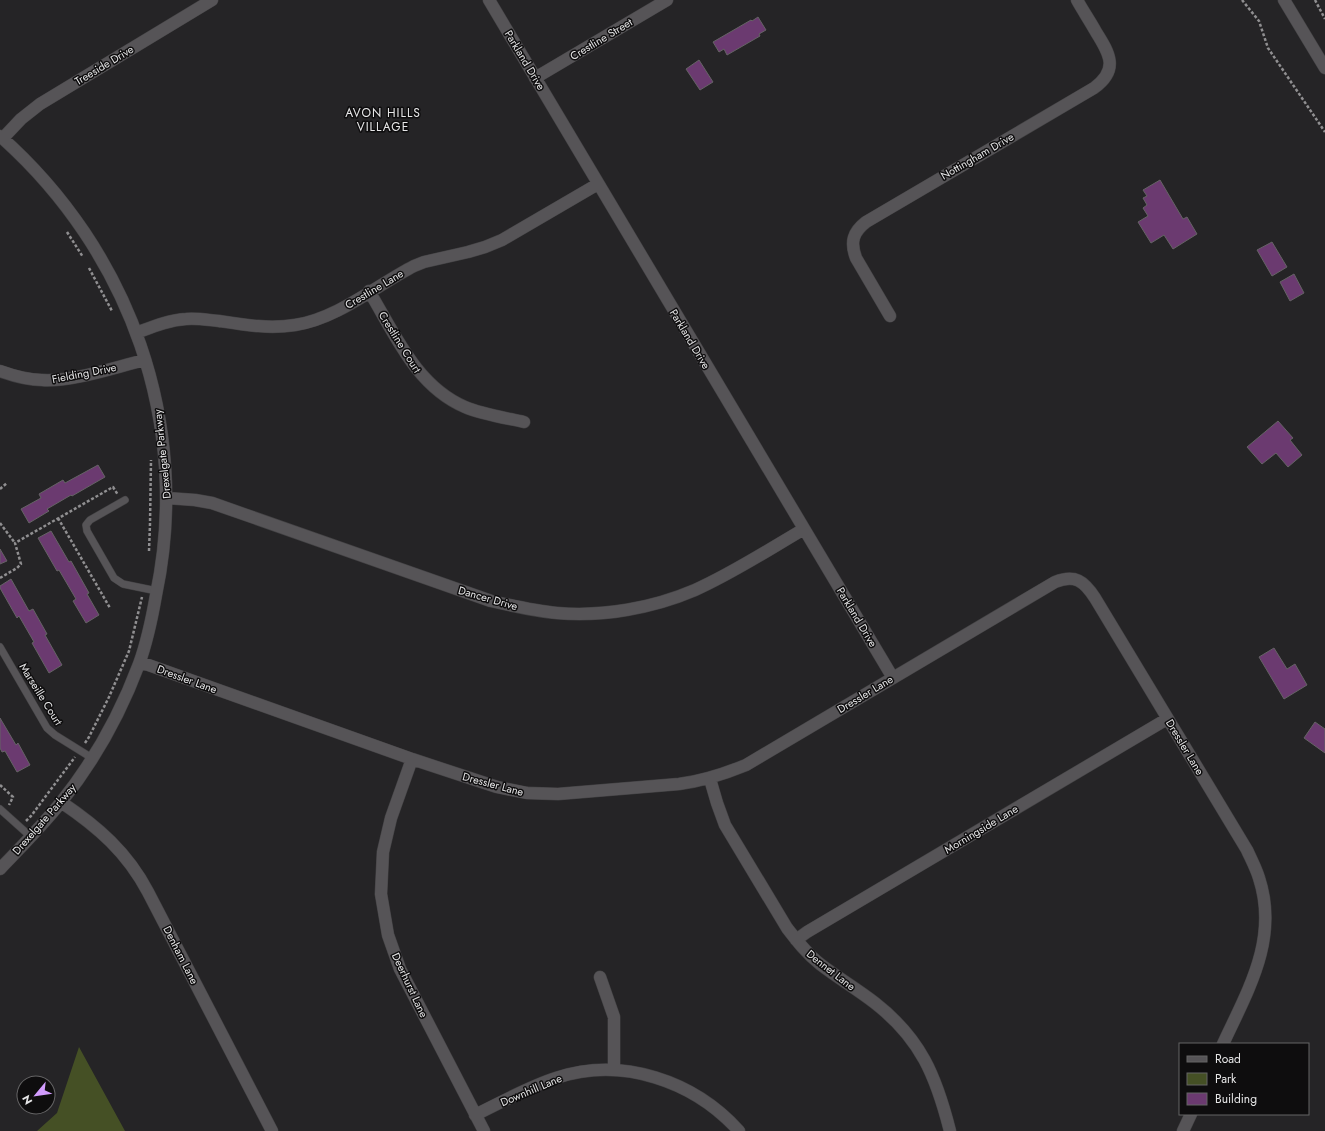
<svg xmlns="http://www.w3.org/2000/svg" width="1325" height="1131" viewBox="0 0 1325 1131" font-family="Jost,sans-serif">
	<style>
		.green { fill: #455025 }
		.building { fill: #6b3a70; stroke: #656365 }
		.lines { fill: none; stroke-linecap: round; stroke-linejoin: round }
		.service-casing { stroke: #424143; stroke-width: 8 }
		.minor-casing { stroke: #424143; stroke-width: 13 }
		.tertiary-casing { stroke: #424143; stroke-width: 13 }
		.path { stroke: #908f91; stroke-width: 2.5; stroke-dasharray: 3 2; stroke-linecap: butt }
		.service { stroke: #565457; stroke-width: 7 }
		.minor { stroke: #565457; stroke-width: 12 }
		.tertiary { stroke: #565457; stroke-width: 12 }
		.labels { text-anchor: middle; stroke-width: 3; stroke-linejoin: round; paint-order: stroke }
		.street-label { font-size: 11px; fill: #e7e7e8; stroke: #0e0d0e }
		.neighbourhood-label { font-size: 12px; letter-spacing: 1px; fill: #e7e7e8; stroke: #0e0d0e }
	</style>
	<rect width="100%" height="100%" fill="#252426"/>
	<path class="green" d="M79 1047 125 1131H37L57 1113Z"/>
	<path class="building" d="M758 17 766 30 759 34 760 36 727 55 724 49 719 52 713 42 751 20 752 21Z
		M699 60 713 82 700 90 686 69Z
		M1160 180 1183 219 1187 217 1197 234 1173 249 1164 235 1151 243 1138 222 1148 216 1143 208 1147 205 1143 198 1147 196 1143 190Z
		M1272 242 1287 267 1272 276 1257 250Z
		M1294 274 1304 293 1290 301 1280 282Z
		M1278 421 1293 438 1290 440 1302 455 1288 467 1276 453 1262 464 1247 447Z
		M98 465 105 477 72 496 71 495 47 509 49 511 29 523 21 509 41 498 39 494 63 480 65 483Z
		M51 531 69 562 71 561 89 593 87 594 99 615 86 623 73 601 76 599 59 570 57 571 38 538Z
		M0 549 7 561 0 564Z
		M11 579 29 611 33 609 47 634 45 635 62 665 49 673 32 643 34 642 19 616 17 618 0 588V586Z
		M1274 648 1287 669 1295 664 1307 685 1284 699 1259 657Z
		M0 718 16 745 18 743 30 765 17 772 5 751 2 752 0 748Z
		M1315 722 1325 729V753L1304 738Z"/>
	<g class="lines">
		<g class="service-casing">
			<path id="service" d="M125 500 90 520 86 525 87 531 114 578 123 584 157 591
				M0 647 47 728 55 735 92 758
				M0 809 30 836"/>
		</g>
		<g class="minor-casing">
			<path id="minor" d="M489 0 893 678
				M535 78 667 0
				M0 136C130 251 192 424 156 595 152 618 147 642 139 664 121 712 94 761 62 801 43 825 21 847 0 869
				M3 138 21 119 40 104 212 0
				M369 291C395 334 416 386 465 407 481 414 506 418 524 422
				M890 316 856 258C850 242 853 232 866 222L1094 88C1119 70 1110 54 1096 32 1090 21 1083 11 1077 0
				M136 333C152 327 168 320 186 319 197 318 208 320 219 321 245 325 269 329 295 325 337 319 377 285 414 266L424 262 468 252 485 247 502 240 598 184
				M0 371C14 376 28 380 42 380 73 382 115 367 145 360
				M167 498 195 500 212 503 491 601C513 606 535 611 557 613 603 617 653 608 695 590 733 573 768 550 804 529
				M140 662 412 759 497 787 527 793 558 794 679 784C703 781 724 774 746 765L1055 582C1075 574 1084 581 1095 598L1247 850C1251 859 1256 868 1259 878 1279 939 1248 990 1223 1044
				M412 759 391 818 383 852 381 894 388 935 400 969 484 1131
				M710 779 717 803 725 825 787 928C797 941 807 954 820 964 838 978 857 989 875 1003 921 1039 936 1076 950 1131
				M61 802C98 827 127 852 148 892L272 1131
				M796 940 807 932 1167 719
				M600 977 614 1017V1070
				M475 1115C502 1102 528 1087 556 1078 622 1056 694 1081 739 1131
				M1183 1131 1191 1114"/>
		</g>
		<g class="tertiary-casing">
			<path id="tertiary" d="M1284 0 1325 68"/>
		</g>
		<path class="path" d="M1242 0 1259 21 1268 48 1325 132
			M1315 0 1325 19
			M67 232 83 257
			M89 268 112 311
			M0 489 7 483
			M58 518 110 608
			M0 523 15 543
			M149 551 150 524 151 460
			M0 578 17 568 21 564 15 543 113 487 118 495
			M85 743 89 737 109 697 129 651 142 597
			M0 785 13 797 9 805
			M26 821 31 816 75 757"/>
		<use href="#service" class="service"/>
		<use href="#minor" class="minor"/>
		<use href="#tertiary" class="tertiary"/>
	</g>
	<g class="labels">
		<g class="street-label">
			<text transform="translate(601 39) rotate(-31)" y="4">Crestline Street</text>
			<text transform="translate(525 60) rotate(59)" y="4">Parkland Drive</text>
			<text transform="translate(104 65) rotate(-31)" y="4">Treeside Drive</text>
			<text transform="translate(977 156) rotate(-30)" y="4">Nottingham Drive</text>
			<text transform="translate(374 289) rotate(-31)" y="4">Crestline Lane</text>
			<text transform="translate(690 339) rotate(59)" y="4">Parkland Drive</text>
			<text transform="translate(400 342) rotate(58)" y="4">Crestline Court</text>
			<text transform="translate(84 373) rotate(-11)" y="4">Fielding Drive</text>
			<text transform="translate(162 454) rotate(-96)" y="4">Drexelgate Parkway</text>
			<text transform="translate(488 598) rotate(16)" y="4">Dancer Drive</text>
			<text transform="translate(857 617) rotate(59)" y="4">Parkland Drive</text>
			<text transform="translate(187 679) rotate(20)" y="4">Dressler Lane</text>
			<text transform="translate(41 694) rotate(58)" y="4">Marseille Court</text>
			<text transform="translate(865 694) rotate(-31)" y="4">Dressler Lane</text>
			<text transform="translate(1185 747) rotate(59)" y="4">Dressler Lane</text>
			<text transform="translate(493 784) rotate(15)" y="4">Dressler Lane</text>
			<text transform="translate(44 819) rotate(-49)" y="4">Drexelgate Parkway</text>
			<text transform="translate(981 829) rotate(-31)" y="4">Morningside Lane</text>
			<text transform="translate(181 955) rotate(63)" y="4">Denham Lane</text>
			<text transform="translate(831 970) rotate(38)" y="4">Dennet Lane</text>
			<text transform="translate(410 985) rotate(65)" y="4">Deerhurst Lane</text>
			<text transform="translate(531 1090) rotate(-23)" y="4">Downhill Lane</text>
		</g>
		<g class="neighbourhood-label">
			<text x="383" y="117">AVON HILLS<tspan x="383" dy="14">VILLAGE</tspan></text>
		</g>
	</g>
	<rect x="1179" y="1043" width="130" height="72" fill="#0e0d0e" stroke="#656465"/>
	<rect x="1187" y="1056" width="20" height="6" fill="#565457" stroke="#656465"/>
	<text x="1215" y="1063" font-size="12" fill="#e7e7e8">Road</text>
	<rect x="1187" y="1073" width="20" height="12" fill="#455025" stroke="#656465"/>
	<text x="1215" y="1083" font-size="12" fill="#e7e7e8">Park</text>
	<rect x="1187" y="1093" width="20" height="12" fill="#6b3a70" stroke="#656465"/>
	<text x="1215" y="1103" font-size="12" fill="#e7e7e8">Building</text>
	<g transform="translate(36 1095) rotate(241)"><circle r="19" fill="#0e0d0e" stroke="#656465"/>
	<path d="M0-3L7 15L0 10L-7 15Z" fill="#d29cfd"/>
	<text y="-6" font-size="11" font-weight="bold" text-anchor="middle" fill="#e7e7e8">N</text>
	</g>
</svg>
